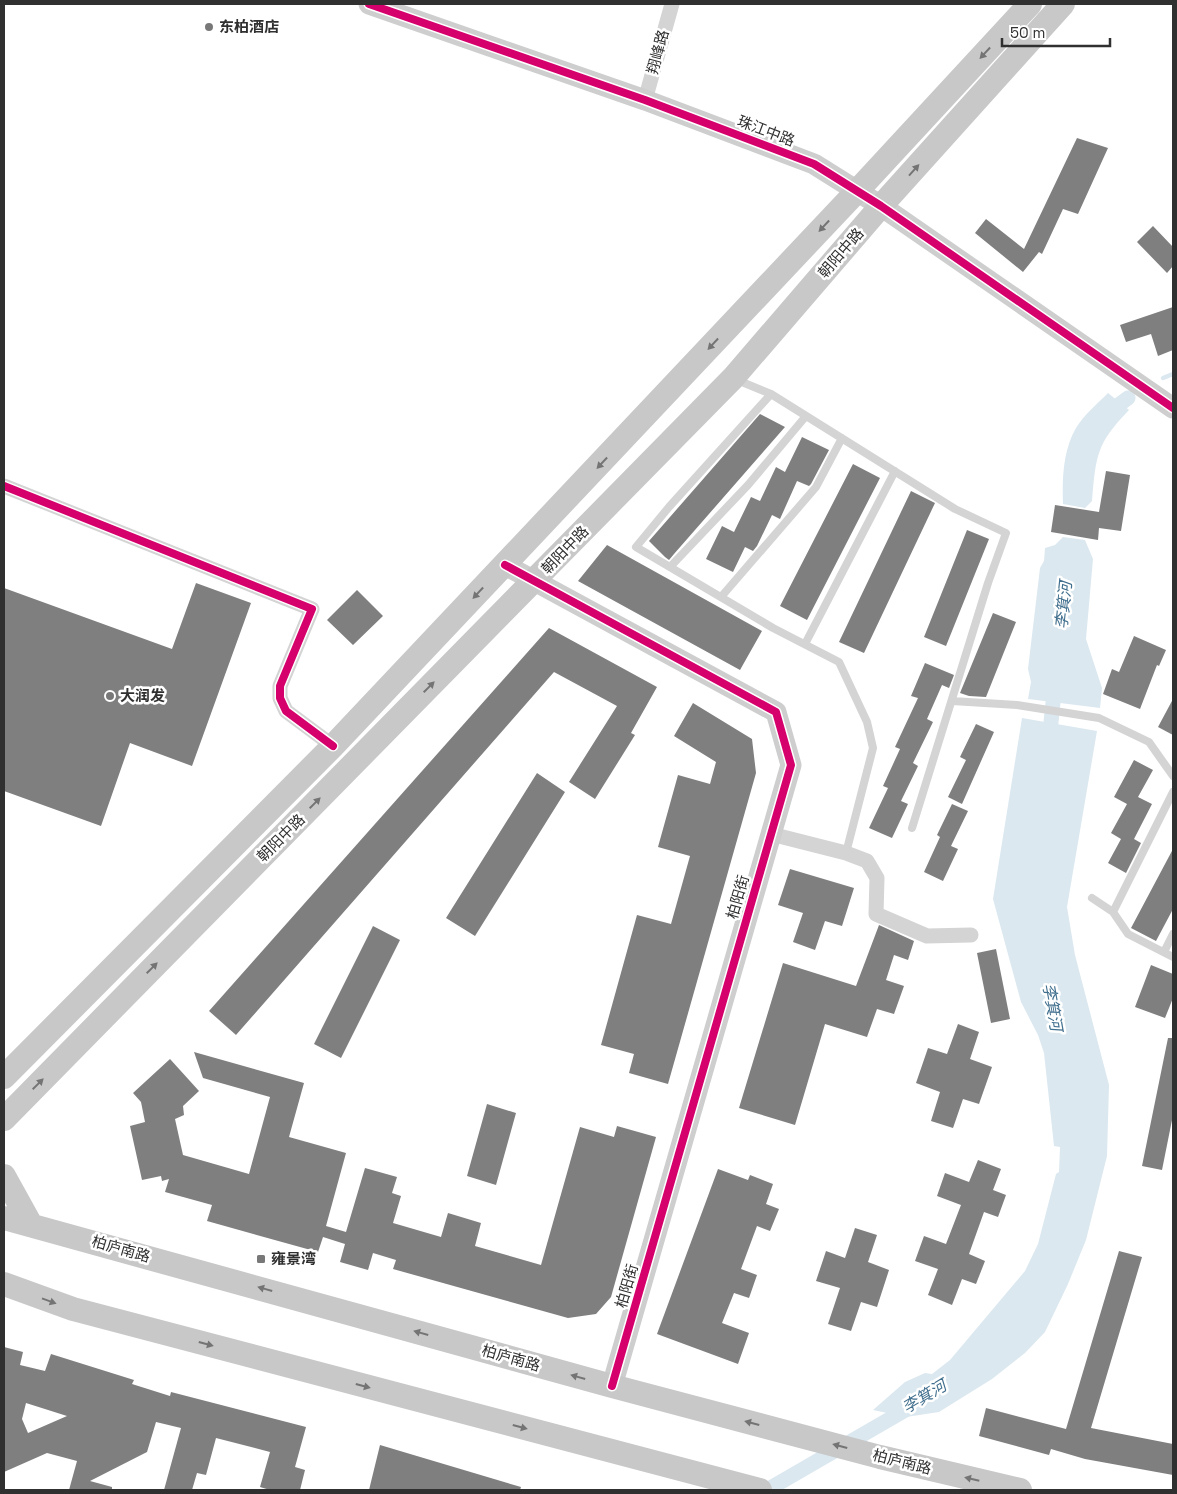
<svg xmlns="http://www.w3.org/2000/svg" width="1177" height="1494" viewBox="0 0 1177 1494" font-family="'Space Grotesk','Noto Sans SC',sans-serif">
	<style>
		.water { fill: #dbe8f0 }
		.lines { fill: none; stroke-linecap: round; stroke-linejoin: round }
		.stream { stroke: #dbe8f0; stroke-width: 4.5 }
		.canal { stroke: #dbe8f0; stroke-width: 15 }
		.building { fill: #7f7f7f; fill-rule: evenodd }
		.lane { stroke: #d4d4d4; stroke-width: 8 }
		.street { stroke: #d4d4d4; stroke-width: 15 }
		.secondary { stroke: #cecece; stroke-width: 21 }
		.primary { stroke: #c8c8c8; stroke-width: 24 }
		.cycleway-casing { stroke: #fff; stroke-width: 11 }
		.cycleway { stroke: #d6006c; stroke-width: 8 }
		.oneway { fill: #747474 }
		.poi-dot { fill: #787878; stroke: #fff; stroke-width: 2 }
		.labels { text-anchor: middle; stroke-width: 5; stroke-linejoin: round; paint-order: stroke }
		.poi-label { font-size: 15px; font-weight: bold; fill: #303030; stroke: #fff; text-anchor: start }
		.street-label { font-size: 15px; fill: #303030; stroke: #fff }
		.water-label { font-size: 16px; font-style: italic; fill: #416f8e; stroke: #fff }
	</style>
	<rect width="100%" height="100%" fill="#fff"/>
	<path class="water" d="M1108 393 1129 410C1096 444 1096 456 1092 501L1085 508 1063 504C1062 479 1063 450 1076 428 1084 415 1097 404 1108 393Z
		M1063 537 1085 540 1093 559 1086 639 1102 688 1100 708 1028 699 1031 682 1028 669 1040 568 1044 561 1045 548 1055 545Z
		M1022 718 1097 731 1067 907 1075 955 1109 1085 1107 1156 1086 1240 1068 1284 1045 1332 1025 1353 992 1379 939 1412 906 1417 873 1410 905 1382 925 1373 932 1374 950 1360 1025 1271 1038 1244 1056 1174 1059 1172 1060 1147 1054 1146 1044 1053 1038 1035 1021 1002 993 899Z"/>
	<g class="lines">
		<path class="stream" d="M1163 378 1173 374"/>
		<path class="canal" d="M1105 415 1128 398
			M1049 742 1055 683
			M767 1490 914 1405"/>
	</g>
	<path class="building" d="M1077 138 1108 148 1078 214 1063 209 1042 254 1039 252 1023 272 975 233 986 219 1024 249Z
		M1153 226 1173 247V266L1167 273 1137 242Z
		M1173 307V350L1158 356 1151 334 1126 342 1120 325Z
		M760 414 785 427 674 554 669 560 665 557 649 541Z
		M802 437 829 450 811 484 809 486 797 481 780 519 772 515 757 546 753 551 745 547 733 572 706 559 722 526 734 532 751 497 760 501 776 467 785 472Z
		M853 464 880 478 807 620 780 606Z
		M1106 471 1130 475 1121 531 1099 528 1098 540 1051 532 1055 505 1099 512Z
		M911 491 935 503 864 653 839 642Z
		M967 530 989 539 946 646 924 637Z
		M607 545 762 631 740 670 578 581Z
		M196 583 251 603 192 766 130 743 101 826 4 791V588L172 649Z
		M357 590 383 616 353 645 327 620Z
		M993 613 1016 622 986 697 969 696 960 693Z
		M549 628 657 687 631 733 635 735 595 799 569 782 617 706 554 672 236 1035 209 1011Z
		M1134 636 1166 650 1159 666 1157 665 1140 709 1103 694 1112 669 1119 672Z
		M925 663 954 675 949 688 942 685 927 719 933 722 913 763 918 766 901 801 908 804 892 838 869 828 888 788 883 786 900 749 895 747 918 698 911 696Z
		M1173 699V735L1158 727Z
		M693 703 752 739 756 773 668 1084 629 1073 634 1054 601 1045 637 915 671 924 690 856 658 847 678 775 710 784 716 762 674 736Z
		M976 724 994 732 962 804 948 797 966 760 960 757Z
		M1134 760 1153 770 1138 797 1152 804 1134 839 1141 843 1126 873 1108 863 1121 839 1111 833 1127 804 1114 797Z
		M537 773 565 792 475 936 446 918Z
		M952 804 968 811 951 846 958 849 943 881 924 872 940 837 937 835Z
		M1173 849V909L1156 941 1131 928Z
		M790 869 854 888 842 926 825 921 815 950 793 942 803 913 778 905Z
		M879 925 914 941 908 960 894 955 886 980 904 986 894 1014 877 1009 867 1037 825 1024 795 1125 739 1108 783 963 856 986Z
		M373 926 400 940 341 1058 314 1044Z
		M996 949 1010 1019 991 1023 977 953Z
		M1151 965 1173 974V998L1165 1018 1135 1007Z
		M958 1024 979 1032 970 1059 992 1067 979 1104 963 1099 953 1128 931 1121 940 1092 916 1083 928 1048 947 1054Z
		M1168 1038H1173V1115L1162 1170 1142 1166Z
		M194 1052 304 1083 289 1137 346 1153 326 1226 346 1232 365 1168 397 1177 392 1193 401 1196 393 1223 441 1237 448 1213 481 1223 475 1246 541 1265 580 1127 614 1137 617 1126 656 1137 611 1297 596 1314 568 1318 393 1269 396 1260 373 1253 368 1270 340 1262 345 1244 323 1237 318 1252 207 1221 212 1205 165 1192 169 1179 162 1181 161 1176 142 1180 130 1126 145 1122 141 1102 133 1093 170 1059 199 1091 183 1106 184 1115 175 1119 183 1155 249 1174 270 1097 203 1078Z
		M487 1104 516 1113 496 1185 467 1176Z
		M978 1160 1001 1169 993 1190 1006 1195 998 1217 984 1212 969 1254 985 1261 976 1284 962 1279 952 1305 928 1295 938 1269 915 1261 924 1236 946 1244 961 1205 937 1196 945 1173 969 1182Z
		M718 1169 748 1180 750 1175 773 1184 766 1204 779 1209 770 1231 757 1226 741 1269 757 1275 749 1298 734 1293 722 1323 749 1333 738 1364 657 1334Z
		M855 1228 877 1235 868 1262 889 1270 877 1307 861 1302 851 1331 828 1324 840 1288 816 1281 826 1251 845 1258Z
		M1119 1251 1142 1257 1091 1428 1173 1444V1475L1085 1459 1051 1449 1049 1455 979 1436 986 1408 1066 1429Z
		M4 1347 23 1352 20 1365 45 1371 51 1354 134 1380 132 1384 170 1396 171 1392 306 1427 295 1467 305 1470 300 1490H270L260 1487 270 1452 216 1438 206 1475 197 1473 192 1490H164L181 1428 156 1422 147 1452 90 1481 112 1487V1490H69L77 1461 47 1453 4 1472ZM26 1403 67 1416 28 1433 22 1419Z
		M380 1445 521 1487 520 1490H369Z"/>
	<g class="lines">
		<path class="lane" d="M737 380 771 394 955 509 1006 533 988 583 912 828
			M771 394 669 507 636 547 773 628 839 662 867 722 873 748 846 853
			M670 567 748 485 806 416
			M721 597 816 487 842 438
			M805 644 895 471
			M952 701 1017 705 1099 718 1149 742 1173 776
			M1092 898 1113 912 1173 792
			M1113 912 1128 934 1173 957
			M1164 952 1173 934"/>
		<path class="street" d="M645 100 672 4
			M4 486 312 609 280 686V698L286 711 333 746
			M771 834 846 853 867 861 877 878 876 914 927 936 971 935"/>
		<path class="secondary" d="M369 4 645 100 814 164 881 206 1173 408
			M505 565 776 712 791 765 612 1386"/>
		<path class="primary" d="M4 1077 333 746 858 190 1030 4
			M4 1119 733 378 881 206 1063 4
			M4 1176 30 1223
			M4 1218 612 1386 880 1457 1020 1490
			M4 1284 73 1309 760 1490"/>
		<g class="cycleway-casing">
			<path id="cycleway" d="M369 4 645 100 814 164 881 206 1173 408
				M4 486 312 609 280 686V698L286 711 333 746
				M505 565 776 712 791 765 612 1386"/>
		</g>
		<use href="#cycleway" class="cycleway"/>
	</g>
	<defs><path id="oneway-solid" d="M-6-.8H1V-3.2L6.5 0L1 3.2V.8H-6Z" transform="scale(1.25)"/></defs>
	<g class="oneway">
		<use href="#oneway-solid" transform="translate(985 53) rotate(133)"/>
		<use href="#oneway-solid" transform="translate(914 170) rotate(-48)"/>
		<use href="#oneway-solid" transform="translate(824 226) rotate(133)"/>
		<use href="#oneway-solid" transform="translate(713 344) rotate(133)"/>
		<use href="#oneway-solid" transform="translate(602 463) rotate(133)"/>
		<use href="#oneway-solid" transform="translate(478 593) rotate(133)"/>
		<use href="#oneway-solid" transform="translate(429 687) rotate(-45)"/>
		<use href="#oneway-solid" transform="translate(315 803) rotate(-45)"/>
		<use href="#oneway-solid" transform="translate(152 968) rotate(-45)"/>
		<use href="#oneway-solid" transform="translate(38 1084) rotate(-45)"/>
		<use href="#oneway-solid" transform="translate(265 1289) rotate(-164)"/>
		<use href="#oneway-solid" transform="translate(49 1301) rotate(20)"/>
		<use href="#oneway-solid" transform="translate(421 1333) rotate(-164)"/>
		<use href="#oneway-solid" transform="translate(206 1344) rotate(15)"/>
		<use href="#oneway-solid" transform="translate(578 1377) rotate(-164)"/>
		<use href="#oneway-solid" transform="translate(363 1386) rotate(15)"/>
		<use href="#oneway-solid" transform="translate(752 1423) rotate(-165)"/>
		<use href="#oneway-solid" transform="translate(520 1427) rotate(15)"/>
		<use href="#oneway-solid" transform="translate(840 1446) rotate(-165)"/>
		<use href="#oneway-solid" transform="translate(972 1479) rotate(-167)"/>
	</g>
	<g class="poi-dot">
		<circle cx="209" cy="27" r="5"/>
		<circle cx="110" cy="696" r="5"/>
		<rect x="256" y="1254" width="10" height="10" rx="2.5"/>
	</g>
	<g class="labels">
		<g class="poi-label">
			<text x="219" y="32">东柏酒店</text>
			<text x="120" y="701">大润发</text>
			<text x="271" y="1264">雍景湾</text>
		</g>
		<g class="street-label">
			<text transform="translate(658 52) rotate(-75)" y="5">翔峰路</text>
			<text transform="translate(766 131) rotate(21)" y="5">珠江中路</text>
			<text transform="translate(841 253) rotate(-49)" y="5">朝阳中路</text>
			<text transform="translate(565 550) rotate(-46)" y="5">朝阳中路</text>
			<text transform="translate(281 838) rotate(-45)" y="5">朝阳中路</text>
			<text transform="translate(738 897) rotate(-74)" y="5">柏阳街</text>
			<text transform="translate(121 1249) rotate(16)" y="5">柏庐南路</text>
			<text transform="translate(627 1286) rotate(-74)" y="5">柏阳街</text>
			<text transform="translate(511 1358) rotate(16)" y="5">柏庐南路</text>
			<text transform="translate(902 1462) rotate(14)" y="5">柏庐南路</text>
		</g>
		<g class="water-label">
			<text transform="translate(1063 605) rotate(-84)" y="6">李箕河</text>
			<text transform="translate(1053 1007) rotate(80)" y="6">李箕河</text>
			<text transform="translate(924 1396) rotate(-31)" y="6">李箕河</text>
		</g>
	</g>
	<rect width="1177" height="1494" fill="none" stroke="#303030" stroke-width="10"/>
	<path d="M1002 38v8h108v-8" fill="none" stroke="#303030" stroke-width="2.5"/>
	<text x="1010" y="38" font-size="15" fill="#303030" stroke="#ffffff" stroke-width="4" paint-order="stroke">50 m</text>
</svg>
